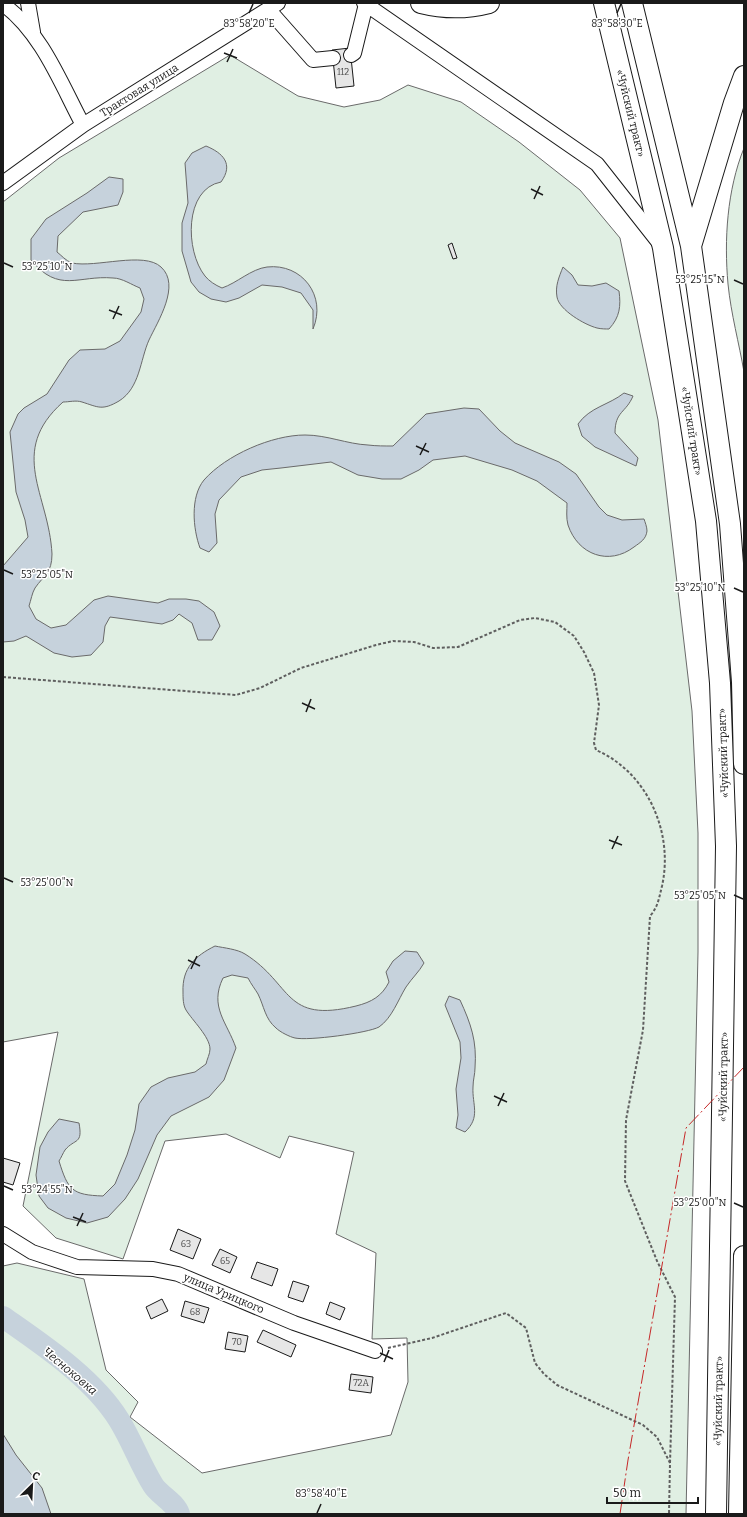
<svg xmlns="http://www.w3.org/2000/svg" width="747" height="1517" viewBox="0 0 747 1517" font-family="Bitter,serif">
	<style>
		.green { fill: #e0efe3; stroke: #6a6a6a }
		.water { fill: #c6d2dc; stroke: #6a6a6a }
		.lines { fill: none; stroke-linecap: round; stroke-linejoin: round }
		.river { stroke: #c6d2dc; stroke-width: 22 }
		.building { fill: #e6e6e6; stroke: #1a1a1a }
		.minor-casing { stroke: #1a1a1a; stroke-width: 16 }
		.highway-casing { stroke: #1a1a1a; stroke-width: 22 }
		.path { stroke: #5f5f5f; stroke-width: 2; stroke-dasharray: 3 2; stroke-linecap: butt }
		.minor { stroke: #fff; stroke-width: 14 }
		.highway { stroke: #fff; stroke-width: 20 }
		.power { stroke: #c62828; stroke-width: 1; stroke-dasharray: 14 3 2 3; stroke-linecap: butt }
		.ticks { fill: none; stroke: #1a1a1a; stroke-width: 1.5 }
		.labels { text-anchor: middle; stroke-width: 3; stroke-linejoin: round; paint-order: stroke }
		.number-label { font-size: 9px; fill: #4d4d4d }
		.street-label { font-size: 11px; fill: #1a1a1a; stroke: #fff }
		.water-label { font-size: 12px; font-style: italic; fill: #1a1a1a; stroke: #fff }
		.ticks-label { font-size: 10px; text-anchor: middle; fill: #1a1a1a; stroke: #fff; stroke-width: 3; stroke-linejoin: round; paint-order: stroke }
	</style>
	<rect width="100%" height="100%" fill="#fff"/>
	<path class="green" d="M230 55 298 96 344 107 380 100 408 85 461 102 519 142 580 190 620 238 658 420 692 711 698 833V952L686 1514H3V1266L17 1263 84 1279 106 1370 138 1402 130 1417 202 1473 391 1435 408 1382 407 1338 372 1339 376 1253 336 1234 354 1152 289 1136 280 1158 226 1134 165 1141 123 1259 56 1238 23 1206 58 1032 3 1042V202L59 158Z
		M744 148V372C739 343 731 314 728 284 724 240 727 190 744 148Z"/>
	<path class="water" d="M206 146C223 153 234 164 221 182 184 189 185 251 205 276 209 281 215 285 222 288 237 283 251 269 267 267 302 263 327 296 313 329V310L301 293 282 287 262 285 239 298 226 302 211 299 199 292 191 282 182 251V223L188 203 185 163 192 153Z
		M109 177 123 179V192L118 205 83 212 58 236 57 252C61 255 66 261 72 263 96 268 144 251 161 267 181 285 158 321 149 340 140 360 140 388 119 401 102 411 98 407 82 402 76 400 69 402 63 402 7 452 49 494 52 554 52 573 44 575 35 588 32 593 31 600 29 606L36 619 51 628 66 625 94 600 108 596 158 603 169 599H186L199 601 214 612 220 626 212 640H198L192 623 179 614 173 620 162 624 110 617 105 626 103 642 91 655 72 657 54 653 26 636 14 641 3 642V566L28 537 25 520 16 492 10 432 18 414 24 408 47 394 69 360 80 350 105 349 120 341 141 312 144 299 140 288C132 285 122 278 113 278 78 275 59 294 31 260V239L46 219 87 193Z
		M563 267 572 275 578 285 592 286 606 283 619 291C621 306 620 317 609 329 606 329 601 329 597 328 585 325 559 310 557 297 555 286 559 277 563 267Z
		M624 393 633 396C626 413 615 411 615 433L638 458 636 466 595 447 582 436 578 424C590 407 609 405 624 393Z
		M464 408 479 409 500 431 515 443 559 462 576 474 599 507 607 515 622 520 644 519C645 522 647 527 647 531 646 539 641 542 634 547 609 566 578 555 568 525 566 518 567 510 567 503L537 481 512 470 465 456 433 460 419 470 401 479H382L358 475 331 462 281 468 262 470 241 477 219 500 215 514 217 543 209 552 200 548C193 529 190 497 204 480 226 455 272 435 305 435 327 435 347 444 368 445 376 446 385 446 393 446L426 414Z
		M215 946C224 948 237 949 245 954 293 984 283 1024 356 1006 372 1002 382 996 389 982L386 972 393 961 405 951 417 952 424 963C419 972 412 978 406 987 398 1000 392 1018 379 1027 368 1033 308 1041 295 1038 290 1037 280 1032 276 1028 265 1019 264 1006 258 994 255 989 251 984 248 978L232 975 223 978C209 1007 227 1022 236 1048L224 1080 209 1097 171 1116 157 1135 138 1179 125 1199 108 1217 87 1223 66 1218 48 1208 39 1196 36 1175 40 1147 48 1132 59 1119 79 1123C83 1145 75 1138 65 1150 63 1153 61 1158 59 1161 68 1190 72 1195 103 1196L115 1184 127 1155 135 1130 139 1104 151 1087 168 1078 195 1072 206 1064C207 1059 210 1054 210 1049 210 1037 192 1020 186 1010 183 1005 183 998 183 992 182 968 195 956 215 946Z
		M449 996 460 1000C471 1024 477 1041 475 1068 475 1074 473 1080 473 1087 472 1105 481 1117 465 1132L456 1128 458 1115 456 1089 461 1058 460 1042 445 1005Z
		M3 1434 16 1455 42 1488 51 1514H3Z"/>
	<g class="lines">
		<path class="river" d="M3 1317C43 1345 93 1378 119 1420 132 1441 140 1464 153 1485 159 1495 175 1502 179 1514"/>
	</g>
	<path class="building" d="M350 48 354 86 336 88 332 50Z
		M452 243 457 258 453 259 448 245Z
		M3 1158 20 1163 13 1185 3 1182Z
		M178 1229 201 1239 193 1259 170 1250Z
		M220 1249 237 1257 230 1273 212 1265Z
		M257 1262 278 1269 272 1286 251 1278Z
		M293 1281 309 1286 303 1302 288 1297Z
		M162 1299 168 1311 151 1319 146 1307Z
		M185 1301 209 1308 204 1323 181 1316Z
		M330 1302 345 1308 340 1320 326 1314Z
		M263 1330 296 1345 291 1357 257 1342Z
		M228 1332 248 1336 245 1352 225 1349Z
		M351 1374 373 1377 371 1393 349 1390Z"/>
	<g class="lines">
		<g class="minor-casing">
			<path id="minor" d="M28 3 33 32
				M364 3 597 164 660 244
				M3 4C42 33 61 84 83 125
				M268 9 313 60 333 58
				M351 55 354 53 366 4
				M3 183 83 125 278 3
				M3 1234 32 1252 77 1267 153 1269 178 1274 294 1323 375 1351"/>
		</g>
		<g class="highway-casing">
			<path id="highway" d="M421 3C445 9 466 9 489 3
				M604 3 663 248 706 521 720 683 726 846 716 1514
				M632 3 691 246 730 524 742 682 744 764
				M691 246 734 103 744 76
				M739 1514 744 1256"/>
		</g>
		<path class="path" d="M3 677 236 695 260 688 301 668 376 645 393 641 414 642 433 648 458 647 520 620 535 618 555 622 574 636 584 652 594 673 599 705 594 743 596 750C647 772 674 832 662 886 659 898 658 907 650 916L643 1030 626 1120 625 1181 657 1261 675 1297 670 1463
			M388 1348 432 1338 506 1313 526 1328 535 1363 544 1374 557 1385 643 1425 657 1437 670 1463 669 1514"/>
		<use href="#minor" class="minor"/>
		<use href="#highway" class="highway"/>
		<path class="power" d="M620 1514 628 1460 686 1128 744 1067"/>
	</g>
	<path class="ticks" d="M249 13 253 4M617 13 621 4M224 53 237 58M227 62 233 49M531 189 543 195M534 199 540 186M4 263 13 267M734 280 743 284M109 310 122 315M113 319 119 306M416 446 429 452M420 455 426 443M4 570 13 574M734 588 743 592M302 703 315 709M306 712 311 699M609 840 622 845M612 849 618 836M4 878 13 882M734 895 743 899M188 960 200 966M191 969 197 956M494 1096 507 1102M498 1106 504 1093M4 1186 13 1190M734 1203 743 1207M73 1217 86 1222M77 1226 83 1213M380 1353 393 1359M384 1362 389 1350M317 1513 321 1504"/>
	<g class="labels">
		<g class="number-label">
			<text x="343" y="75">112</text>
			<text x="186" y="1247">63</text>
			<text x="225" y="1264">65</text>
			<text x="195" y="1315">68</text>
			<text x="237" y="1345">70</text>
			<text x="361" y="1386">72А</text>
		</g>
		<g class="street-label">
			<text transform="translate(139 90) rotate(-32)" y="4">Трактовая улица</text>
			<text transform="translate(631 113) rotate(76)" y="4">«Чуйский тракт»</text>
			<text transform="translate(692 431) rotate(81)" y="4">«Чуйский тракт»</text>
			<text transform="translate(723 753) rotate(-92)" y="4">«Чуйский тракт»</text>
			<text transform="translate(723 1077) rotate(-89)" y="4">«Чуйский тракт»</text>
			<text transform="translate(224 1293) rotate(23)" y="4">улица Урицкого</text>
			<text transform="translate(718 1401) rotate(-89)" y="4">«Чуйский тракт»</text>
		</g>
		<g class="water-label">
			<text transform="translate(70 1371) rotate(40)" y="4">Чесноковка</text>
		</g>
	</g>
	<g class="ticks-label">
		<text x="249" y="27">83°58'20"E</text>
		<text x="617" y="27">83°58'30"E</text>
		<text x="47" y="270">53°25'10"N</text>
		<text x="700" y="283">53°25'15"N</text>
		<text x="47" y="578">53°25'05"N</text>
		<text x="700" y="591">53°25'10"N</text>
		<text x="47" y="886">53°25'00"N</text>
		<text x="700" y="899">53°25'05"N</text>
		<text x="47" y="1193">53°24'55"N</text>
		<text x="700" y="1206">53°25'00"N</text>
		<text x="321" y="1497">83°58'40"E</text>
	</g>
	<rect width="747" height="1517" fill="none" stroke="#1a1a1a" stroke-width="8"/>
	<g transform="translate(32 1485) rotate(24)" stroke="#ffffff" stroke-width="3" paint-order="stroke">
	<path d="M0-3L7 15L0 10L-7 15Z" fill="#1a1a1a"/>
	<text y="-6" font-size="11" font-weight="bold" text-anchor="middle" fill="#1a1a1a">С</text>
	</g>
	<path d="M607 1497v6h91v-6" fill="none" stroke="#1a1a1a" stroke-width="2"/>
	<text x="613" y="1497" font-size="12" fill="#1a1a1a" stroke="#ffffff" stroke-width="3" paint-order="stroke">50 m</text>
</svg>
